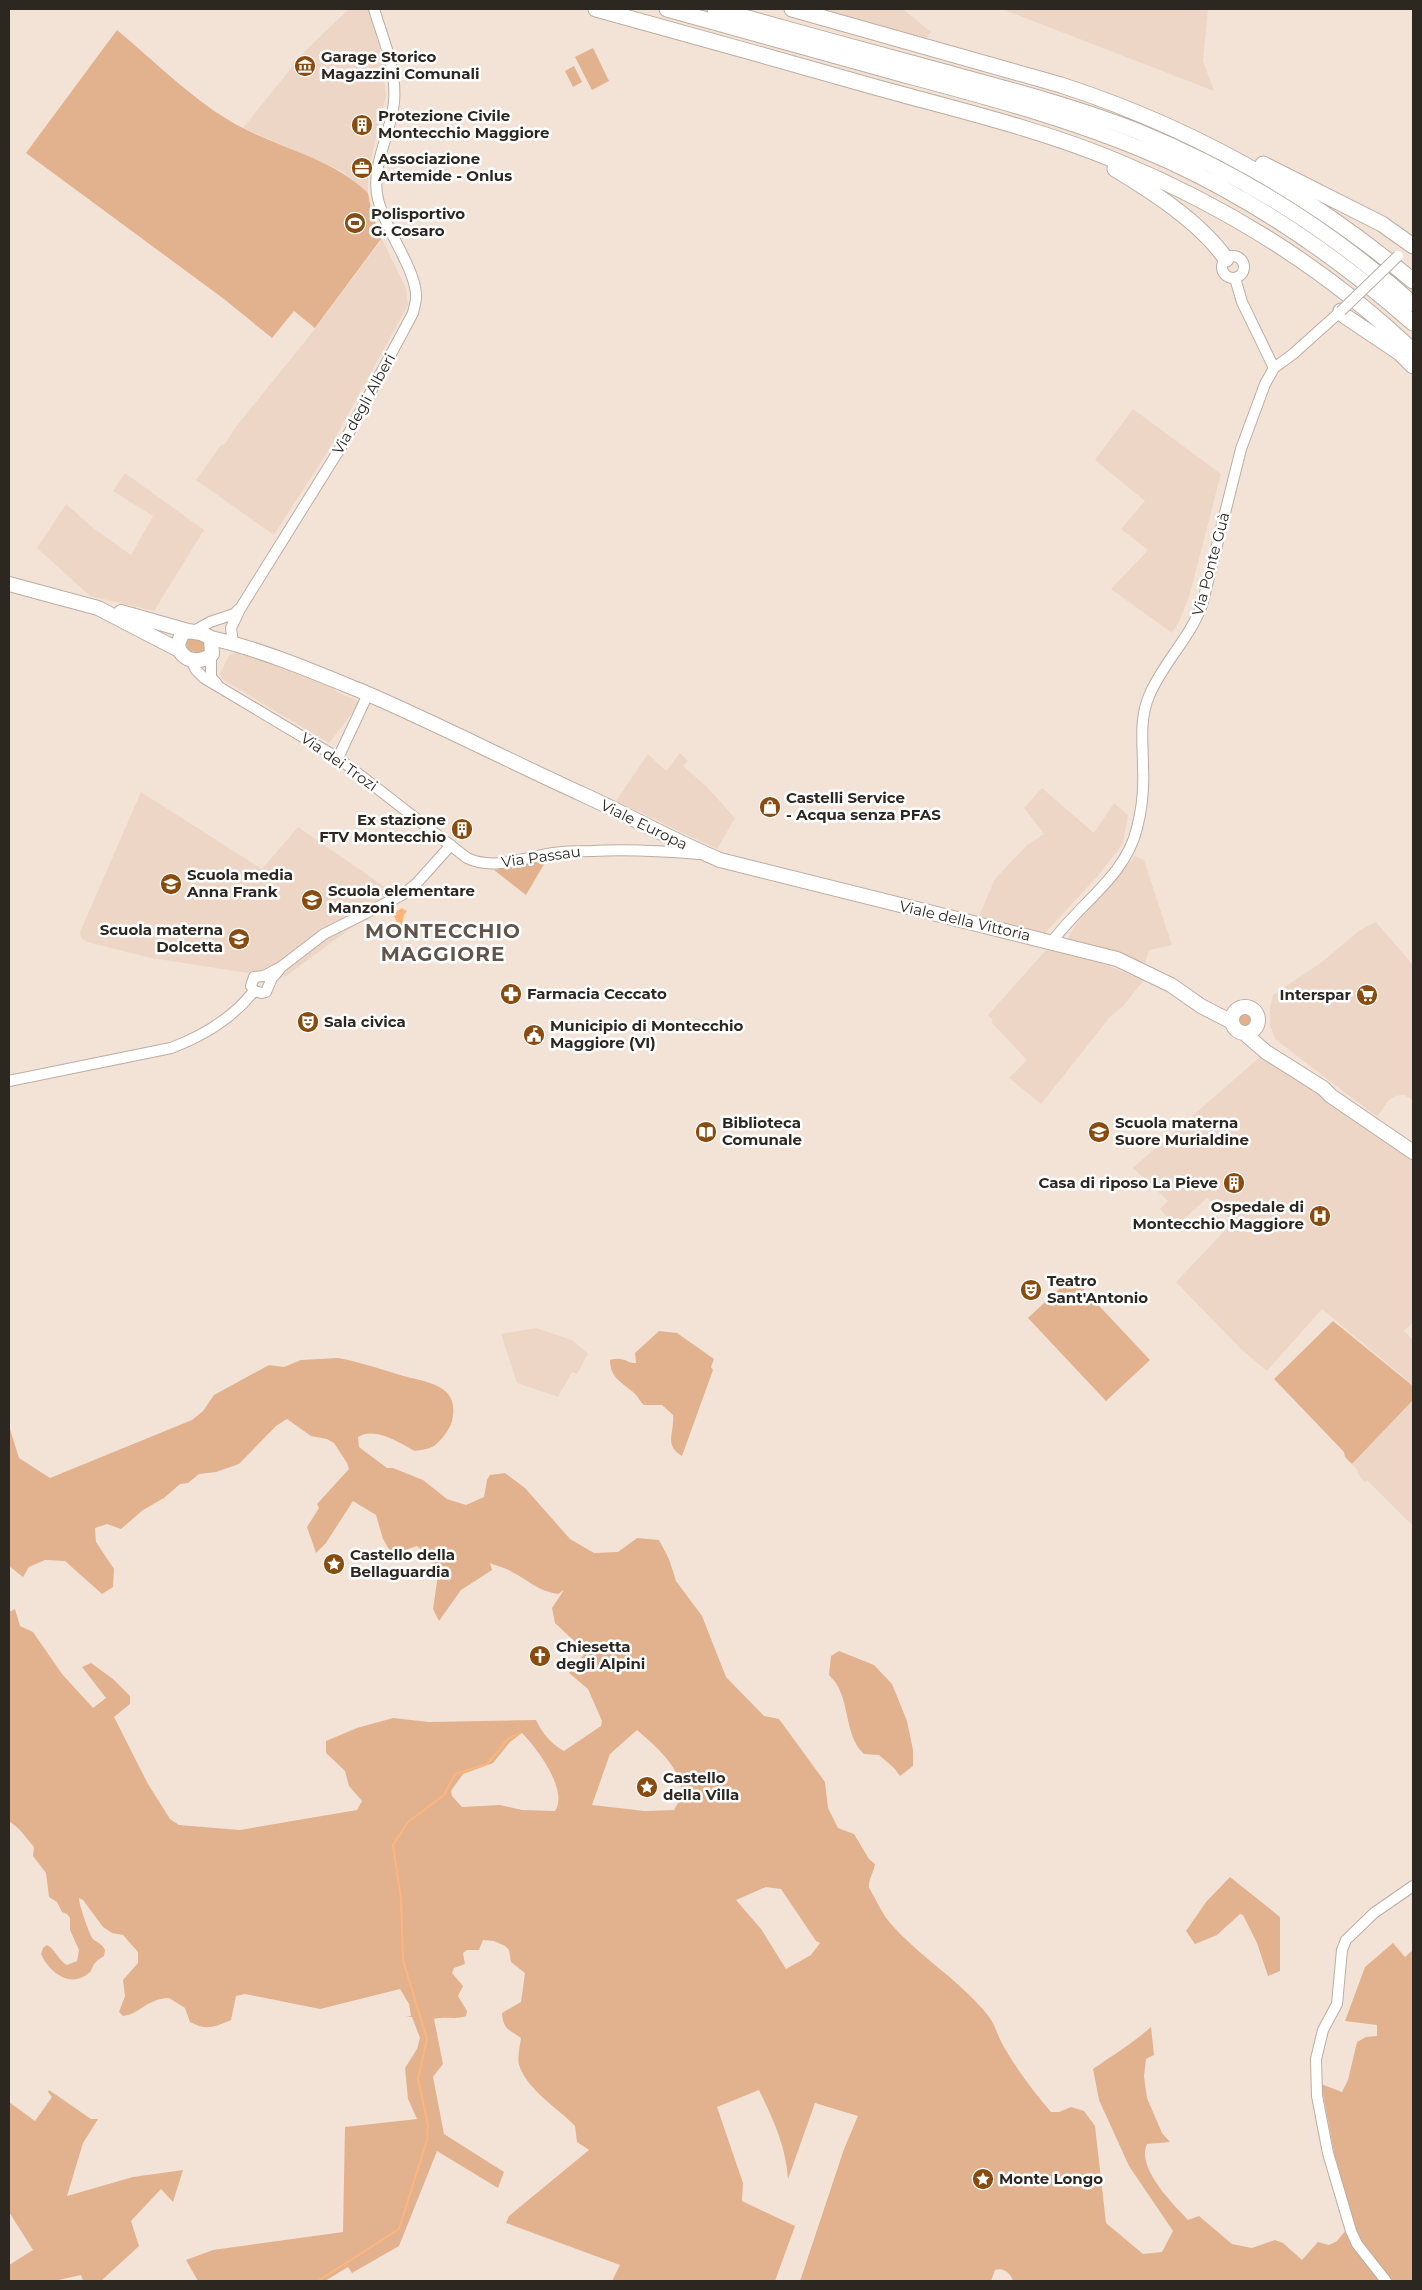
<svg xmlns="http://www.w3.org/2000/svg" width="1422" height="2290" viewBox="0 0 1422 2290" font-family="Montserrat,sans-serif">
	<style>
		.built { fill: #edd6c6 }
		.green { fill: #e2b28e; fill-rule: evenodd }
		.water { fill: #feb57c }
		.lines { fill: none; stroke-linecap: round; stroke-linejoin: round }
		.stream { stroke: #feb57c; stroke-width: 2 }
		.minor-casing { stroke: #bcada2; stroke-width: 12 }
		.major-casing { stroke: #bcada2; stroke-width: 16 }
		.highway-casing { stroke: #bcada2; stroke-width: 17 }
		.minor { stroke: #fff; stroke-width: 10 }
		.major { stroke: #fff; stroke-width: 14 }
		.highway { stroke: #fff; stroke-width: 15 }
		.minor-bridge-casing { stroke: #bcada2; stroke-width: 12; stroke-linecap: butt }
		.minor-bridge { stroke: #fff; stroke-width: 10 }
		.labels { text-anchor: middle; stroke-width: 5; stroke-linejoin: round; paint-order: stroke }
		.poi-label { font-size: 15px; font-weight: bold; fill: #2d2722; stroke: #fff; text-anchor: start }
		.street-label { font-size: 15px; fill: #2d2722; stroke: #fff }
		.district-label { font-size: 20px; font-weight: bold; letter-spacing: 1px; fill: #62544b; stroke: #fff }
	</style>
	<rect width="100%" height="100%" fill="#f3e3d7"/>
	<path class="built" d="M349 9H371L382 60 386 96 368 172V193L342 171 243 128 305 51Z
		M799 9H903L931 32 924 41Z
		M1002 9H1208L1203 61 1214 91Z
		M382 239 406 288 408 305 328 451 274 535 196 480 221 445 225 444 235 428 315 329Z
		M1133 409 1221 474 1189 597 1179 622 1172 633 1111 589 1148 550 1121 529 1145 501 1095 460Z
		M125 473 204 530 154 611 90 596 37 548 66 504 92 527 131 555 153 516 113 491Z
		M238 652 288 669 333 687 337 692 361 702 329 743 222 679 220 674 229 655Z
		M680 753 688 761 683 766 707 787 735 818 717 849 616 801 648 754 666 771Z
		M1042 788 1094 833 1114 803 1128 815 1123 842 1119 849 1096 878 1045 933 979 916 995 879 1027 845 1044 834 1024 808Z
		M141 792 262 869 298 827 404 900 351 928 289 974 281 978 151 958 87 942 81 938 80 932Z
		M1135 856 1144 860 1172 945 1149 950 1145 963 1068 938 1074 927Z
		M1376 922 1413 965V1100L1404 1095 1395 1096 1388 1101 1377 1117 1275 1039 1270 1025V1007L1273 995 1322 962 1360 930Z
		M1047 949 1099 962 1144 980 1123 1006 1110 1017 1041 1104 1009 1078 1027 1060 991 1022 993 1020 988 1015Z
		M1262 1055 1413 1160V1322L1404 1331 1413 1340V1385L1322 1309 1267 1371 1242 1350 1176 1282 1233 1222 1207 1198 1176 1226 1160 1209 1168 1201 1133 1168Z
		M536 1328 572 1340 588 1354 577 1374 572 1372 558 1397 517 1383 501 1334Z
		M1413 1400V1526L1367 1480 1365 1482 1357 1473 1358 1471 1352 1464Z"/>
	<path class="green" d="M117 30C153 60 190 97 230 121 275 148 330 156 368 193L371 209 381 239 315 328 294 311 272 338 224 299 26 153Z
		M593 48 609 81 592 90 575 57Z
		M574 66 582 82 573 87 565 71Z
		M190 638 206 641 209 647 203 654 188 650 186 643Z
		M546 861 526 895 494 870Z
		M1238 1020a7 7 0 1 1 14 0a7 7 0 1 1-14 0Z
		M1072 1277 1150 1360 1106 1401 1028 1318Z
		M1333 1321 1413 1386V1400L1352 1464 1345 1457 1344 1452 1274 1379Z
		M659 1331 677 1333 714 1359 711 1367 713 1370 682 1456C663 1445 675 1432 673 1415L662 1405H644C639 1401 638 1396 633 1392 621 1382 610 1377 610 1360 626 1356 626 1364 636 1363L635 1353Z
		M338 1358C359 1362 377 1368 397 1374 424 1383 461 1382 452 1421 450 1429 441 1441 434 1446 429 1449 421 1450 415 1451 400 1443 375 1426 358 1437L359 1447 387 1468H393L423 1480 447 1499 466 1505 484 1497 487 1480 490 1475 505 1473 525 1488 570 1539 594 1553 618 1552 637 1538 659 1540 669 1559 676 1581 702 1616 726 1677 764 1716 779 1719 825 1782 828 1808 838 1828 854 1834 869 1859 875 1864C874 1872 868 1880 869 1888 876 1899 882 1914 891 1924 920 1957 958 1979 986 2013 995 2023 997 2035 1004 2047 1017 2070 1033 2091 1051 2112H1059L1071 2107 1084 2111 1095 2126 1106 2223 1143 2254 1162 2252 1173 2231 1129 2166 1099 2100 1093 2069C1113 2055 1133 2043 1151 2027L1154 2055 1146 2059 1144 2076 1147 2098 1162 2133 1170 2142 1147 2144C1136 2168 1173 2204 1188 2220L1199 2216 1232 2244 1252 2248 1275 2240 1283 2243 1302 2260 1318 2242 1329 2245 1337 2241 1346 2230 1348 2233 1347 2220 1321 2084 1342 2092 1348 2080 1357 2042 1366 2037 1377 2036V2025L1345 2021 1365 1967 1393 1943 1405 1957 1413 1950V2281H1013C1011 2273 1003 2267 995 2270L991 2281H800L844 2149 858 2116 815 2103 788 2179C786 2146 773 2119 759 2090L717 2107 743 2183 742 2201 795 2226 775 2281H612L620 2265 506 2223 509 2216 589 2150 577 2142 575 2126C558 2108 527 2090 519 2065 517 2058 520 2046 521 2038 510 2030 503 2030 502 2013L521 2002 525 1973 511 1962 509 1950 505 1946 494 1941 483 1940 479 1950H467L463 1953 465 1964 454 1968 452 1973 463 1986 458 1996 467 2011 466 2016C457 2020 446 2016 434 2019L443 2064 433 2077 444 2134 504 2172 498 2188 437 2151 399 2246 352 2273 348 2267 325 2281H198L186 2260 213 2250 343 2232 345 2127 417 2119 408 2099 405 2068 417 2049 420 2038 412 2017H406L411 2016 409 2004 400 1989 320 2009 245 1994 236 1996 231 2020C215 2027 206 2031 190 2022L185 2008 169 1998C146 1999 140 2014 123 2016L119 2012 125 1996 123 1980 138 1963V1952L123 1935 112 1933 103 1927 83 1900 79 1898C78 1902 90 1937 93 1939 98 1943 102 1944 105 1950L104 1956C101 1958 97 1960 95 1963 92 1966 92 1971 89 1973 70 1989 49 1972 41 1954L43 1948 47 1945C56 1950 58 1960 67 1965L77 1961 79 1950 70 1930V1918L67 1914 62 1912 57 1902 49 1897 46 1873 33 1856 34 1847 19 1829 9 1821V1612L15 1609 20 1626 33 1632 62 1674 93 1708 106 1698 82 1667 91 1663 113 1679 130 1696V1704L114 1717 148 1784 170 1819 179 1825 240 1830 357 1810 362 1801 349 1786 345 1771 326 1753V1741L357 1728 393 1718 429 1722 536 1720C543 1734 550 1743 564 1751L601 1726 602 1721 588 1689 569 1673 586 1652 555 1623 552 1608 564 1590 558 1594C536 1590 530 1581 512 1572 506 1568 497 1566 490 1563L492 1570 461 1590 439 1621 433 1609 438 1575 427 1555 417 1546 408 1549C406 1557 405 1560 396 1561L383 1539 376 1515 353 1501 326 1543 316 1553 307 1527 319 1508 317 1504 349 1469 347 1463 334 1443 327 1439 311 1436 287 1419 276 1426 239 1464 216 1472 199 1474 188 1483 180 1484 164 1498 143 1510 121 1529 107 1524 95 1528 96 1542 114 1569 113 1587 102 1594 65 1561 45 1560 29 1567 23 1577 9 1566V1426L19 1458 50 1478 192 1420 203 1411 214 1395 269 1365 284 1367 301 1360ZM637 1730C654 1745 685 1770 681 1796 680 1801 676 1806 674 1810L645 1811 592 1805 610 1754ZM522 1733C537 1748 569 1791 555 1811L522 1810 500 1805 462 1807 452 1796 451 1791 463 1774 493 1763 510 1742ZM766 1887 781 1889 816 1941 820 1943 811 1955 786 1969 761 1929 736 1900Z
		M839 1651 874 1665 892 1684 907 1721 913 1750V1766L900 1776 894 1768 879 1755 864 1754C842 1734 852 1696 829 1675L831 1656Z
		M1230 1877 1280 1917V1971L1268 1976 1257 1943 1243 1915 1240 1914 1217 1935 1195 1944 1186 1931 1206 1902Z
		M49 2090 91 2119H98L100 2116 83 2143 67 2196 133 2177 183 2170 173 2202 161 2189 131 2221 139 2246 101 2281H83L81 2275 54 2281H9V2265L33 2250 9 2212V2102L35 2121 52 2097 48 2092Z"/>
	<path class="water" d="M402 908 407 911 404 915 402 925 397 923 394 916 397 911Z"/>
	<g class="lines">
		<path class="stream" d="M318 2281 399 2229 427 2140 428 2125 418 2079 427 2039 403 1960 401 1899 393 1845 408 1822 444 1795 455 1774 487 1764 508 1739 520 1733"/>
		<g class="minor-casing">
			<path id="minor" d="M1222 267a11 11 0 1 1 22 0a11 11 0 1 1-22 0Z
				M1235 278 1242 302 1274 368
				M194 631 210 622 234 614 239 609
				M233 643 231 628 240 609 344 442 413 313C414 307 417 300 416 294 414 266 385 230 378 199 370 167 391 134 394 102 397 70 383 39 374 9
				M211 655V677L217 684
				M191 660 196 670 204 678 338 758 467 858C494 871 525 857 553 853 566 851 579 851 592 851 627 849 664 851 699 854
				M338 758 368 694
				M1052 942C1079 904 1126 876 1137 828 1142 809 1144 787 1143 767 1143 743 1139 720 1149 696 1162 664 1190 638 1202 605L1241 449 1265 384 1274 368 1293 354 1341 311
				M254 991 251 986 254 977 264 976 281 967 324 934 402 895 416 884 451 845
				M254 991 262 993 266 992 272 978 279 970
				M9 1081 171 1048C203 1036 232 1019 254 991
				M1386 2281 1357 2244 1351 2231 1328 2153 1317 2096 1316 2059 1323 2030 1337 2004 1342 1950 1346 1940 1374 1913 1413 1886"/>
		</g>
		<g class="major-casing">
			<path id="major" d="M9 584 98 608 179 650
				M121 612 188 631
				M188 631 201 633 211 638 212 654C200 665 180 661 178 644L182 634Z
				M211 638C263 650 312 671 361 691 436 723 509 761 584 795 630 816 674 841 720 860L1117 959 1171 985 1201 1006 1232 1022
				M1232 1020a13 13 0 1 1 26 0a13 13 0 1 1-26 0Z
				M1244 1033 1266 1052 1323 1088 1331 1096 1413 1152"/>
		</g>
		<g class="highway-casing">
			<path id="highway" d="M596 9C691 35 787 62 882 89 962 111 1043 130 1119 162 1227 207 1328 270 1413 351
				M667 9C746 31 826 53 905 75 995 99 1086 123 1171 162 1259 203 1340 259 1413 323
				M715 9C790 30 866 51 941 71 1007 89 1073 106 1137 131 1237 172 1332 231 1413 304
				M792 9 1061 85C1190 127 1309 193 1413 281
				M1263 164 1382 224 1413 246
				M1115 169C1153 192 1200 222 1226 259
				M1341 311 1345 316 1400 353 1413 366"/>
		</g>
		<use href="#minor" class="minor"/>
		<use href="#major" class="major"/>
		<use href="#highway" class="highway"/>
		<g class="minor-bridge-casing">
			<path id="minor-bridge" d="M1341 311 1398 256"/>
		</g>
		<use href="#minor-bridge" class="minor-bridge"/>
	</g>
	<defs>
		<g id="museum-disc" transform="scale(1.125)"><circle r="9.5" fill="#894b0e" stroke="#fff"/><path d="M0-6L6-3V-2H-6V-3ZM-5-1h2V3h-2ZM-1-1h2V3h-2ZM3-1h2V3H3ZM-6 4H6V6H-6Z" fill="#fff"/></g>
		<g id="building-disc" transform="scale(1.125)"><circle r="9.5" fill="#894b0e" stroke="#fff"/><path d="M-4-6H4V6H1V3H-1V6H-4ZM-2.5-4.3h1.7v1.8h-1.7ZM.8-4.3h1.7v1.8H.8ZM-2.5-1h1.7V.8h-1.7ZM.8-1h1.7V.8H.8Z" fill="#fff"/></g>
		<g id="office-disc" transform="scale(1.125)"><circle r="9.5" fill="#894b0e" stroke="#fff"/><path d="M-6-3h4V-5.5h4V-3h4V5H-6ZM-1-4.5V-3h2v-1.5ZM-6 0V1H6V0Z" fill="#fff"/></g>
		<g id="stadium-disc" transform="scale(1.125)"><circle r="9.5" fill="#894b0e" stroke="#fff"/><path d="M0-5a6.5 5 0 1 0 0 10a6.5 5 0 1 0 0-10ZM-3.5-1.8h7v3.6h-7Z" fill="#fff"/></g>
		<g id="shop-disc" transform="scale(1.125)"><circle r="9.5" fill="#894b0e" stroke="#fff"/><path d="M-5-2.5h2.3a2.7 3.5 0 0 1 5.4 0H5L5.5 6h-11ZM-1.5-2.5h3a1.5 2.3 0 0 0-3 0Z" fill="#fff"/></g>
		<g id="school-disc" transform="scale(1.125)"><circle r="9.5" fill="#894b0e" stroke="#fff"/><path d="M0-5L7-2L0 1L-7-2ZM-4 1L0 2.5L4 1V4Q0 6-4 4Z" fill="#fff"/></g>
		<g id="pharmacy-disc" transform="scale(1.125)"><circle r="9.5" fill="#894b0e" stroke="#fff"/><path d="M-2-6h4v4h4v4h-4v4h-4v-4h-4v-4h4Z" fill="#fff"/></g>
		<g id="supermarket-disc" transform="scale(1.125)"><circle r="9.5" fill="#894b0e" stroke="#fff"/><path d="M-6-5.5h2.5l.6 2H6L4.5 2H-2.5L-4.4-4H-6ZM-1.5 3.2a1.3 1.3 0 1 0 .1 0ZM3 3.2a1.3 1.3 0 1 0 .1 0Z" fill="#fff"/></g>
		<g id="theatre-disc" transform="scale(1.125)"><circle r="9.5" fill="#894b0e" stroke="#fff"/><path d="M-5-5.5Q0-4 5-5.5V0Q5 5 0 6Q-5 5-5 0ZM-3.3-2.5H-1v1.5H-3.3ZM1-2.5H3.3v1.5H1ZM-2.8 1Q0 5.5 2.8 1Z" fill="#fff"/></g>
		<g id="civic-disc" transform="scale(1.125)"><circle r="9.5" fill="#894b0e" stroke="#fff"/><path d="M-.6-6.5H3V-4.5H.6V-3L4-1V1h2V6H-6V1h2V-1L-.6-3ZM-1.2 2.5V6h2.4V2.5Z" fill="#fff"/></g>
		<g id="library-disc" transform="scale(1.125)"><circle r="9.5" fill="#894b0e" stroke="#fff"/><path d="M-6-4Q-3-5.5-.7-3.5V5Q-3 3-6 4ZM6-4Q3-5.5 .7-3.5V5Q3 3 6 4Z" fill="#fff"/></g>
		<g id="hospital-disc" transform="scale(1.125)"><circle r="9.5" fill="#894b0e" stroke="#fff"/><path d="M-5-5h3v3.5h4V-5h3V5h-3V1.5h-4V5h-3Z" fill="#fff"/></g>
		<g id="sight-disc" transform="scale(1.125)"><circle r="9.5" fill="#894b0e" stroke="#fff"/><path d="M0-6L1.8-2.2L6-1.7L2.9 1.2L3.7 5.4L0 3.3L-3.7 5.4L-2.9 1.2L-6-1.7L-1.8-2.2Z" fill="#fff"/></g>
		<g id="church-disc" transform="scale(1.125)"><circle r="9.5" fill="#894b0e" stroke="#fff"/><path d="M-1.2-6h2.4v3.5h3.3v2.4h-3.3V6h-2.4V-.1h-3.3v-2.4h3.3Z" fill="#fff"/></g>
	</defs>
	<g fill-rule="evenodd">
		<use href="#museum-disc" x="305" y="66"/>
		<use href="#building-disc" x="362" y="125"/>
		<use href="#office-disc" x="362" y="168"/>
		<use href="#stadium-disc" x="355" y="223"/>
		<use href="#shop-disc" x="770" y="807"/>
		<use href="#building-disc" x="462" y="829"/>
		<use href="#school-disc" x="171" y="884"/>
		<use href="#school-disc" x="312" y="900"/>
		<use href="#school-disc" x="239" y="939"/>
		<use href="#pharmacy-disc" x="511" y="994"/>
		<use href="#supermarket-disc" x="1367" y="995"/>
		<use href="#theatre-disc" x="308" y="1022"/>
		<use href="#civic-disc" x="534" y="1035"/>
		<use href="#library-disc" x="706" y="1132"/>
		<use href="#school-disc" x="1099" y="1132"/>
		<use href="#building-disc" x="1234" y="1183"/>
		<use href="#hospital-disc" x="1320" y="1216"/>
		<use href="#theatre-disc" x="1031" y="1290"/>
		<use href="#sight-disc" x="334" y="1564"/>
		<use href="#church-disc" x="540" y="1656"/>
		<use href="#sight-disc" x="647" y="1787"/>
		<use href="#sight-disc" x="983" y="2179"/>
	</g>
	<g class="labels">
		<g class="poi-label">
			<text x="321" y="62">Garage Storico<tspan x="321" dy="17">Magazzini Comunali</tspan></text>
			<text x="378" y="121">Protezione Civile<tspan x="378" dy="17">Montecchio Maggiore</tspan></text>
			<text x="378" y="164">Associazione<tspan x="378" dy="17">Artemide - Onlus</tspan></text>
			<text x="371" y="219">Polisportivo<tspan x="371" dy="17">G. Cosaro</tspan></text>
			<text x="786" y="803">Castelli Service<tspan x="786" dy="17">- Acqua senza PFAS</tspan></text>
			<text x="446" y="825" text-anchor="end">Ex stazione<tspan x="446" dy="17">FTV Montecchio</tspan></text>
			<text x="187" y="880">Scuola media<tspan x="187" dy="17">Anna Frank</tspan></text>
			<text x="328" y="896">Scuola elementare<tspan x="328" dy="17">Manzoni</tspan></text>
			<text x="223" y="935" text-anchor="end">Scuola materna<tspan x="223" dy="17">Dolcetta</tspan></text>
			<text x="527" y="999">Farmacia Ceccato</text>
			<text x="1351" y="1000" text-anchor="end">Interspar</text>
			<text x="324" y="1027">Sala civica</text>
			<text x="550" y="1031">Municipio di Montecchio<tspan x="550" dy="17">Maggiore (VI)</tspan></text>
			<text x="722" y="1128">Biblioteca<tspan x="722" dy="17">Comunale</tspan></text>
			<text x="1115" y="1128">Scuola materna<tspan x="1115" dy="17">Suore Murialdine</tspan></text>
			<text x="1218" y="1188" text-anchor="end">Casa di riposo La Pieve</text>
			<text x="1304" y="1212" text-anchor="end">Ospedale di<tspan x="1304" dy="17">Montecchio Maggiore</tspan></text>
			<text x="1047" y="1286">Teatro<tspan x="1047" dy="17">Sant'Antonio</tspan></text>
			<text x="350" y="1560">Castello della<tspan x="350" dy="17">Bellaguardia</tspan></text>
			<text x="556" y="1652">Chiesetta<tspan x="556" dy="17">degli Alpini</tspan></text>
			<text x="663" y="1783">Castello<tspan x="663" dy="17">della Villa</tspan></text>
			<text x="999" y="2184">Monte Longo</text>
		</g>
		<g class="street-label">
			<text transform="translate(364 404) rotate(-61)" y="5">Via degli Alberi</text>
			<text transform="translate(1211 564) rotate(-75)" y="5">Via Ponte Guà</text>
			<text transform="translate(339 762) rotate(35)" y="5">Via dei Trozi</text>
			<text transform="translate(644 825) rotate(26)" y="5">Viale Europa</text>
			<text transform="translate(541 857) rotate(-8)" y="5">Via Passau</text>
			<text transform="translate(965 921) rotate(13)" y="5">Viale della Vittoria</text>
		</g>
		<g class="district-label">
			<text x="443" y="938">MONTECCHIO<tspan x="443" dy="23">MAGGIORE</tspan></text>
		</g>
	</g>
	<rect width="1422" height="2290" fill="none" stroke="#2d2722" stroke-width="20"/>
</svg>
